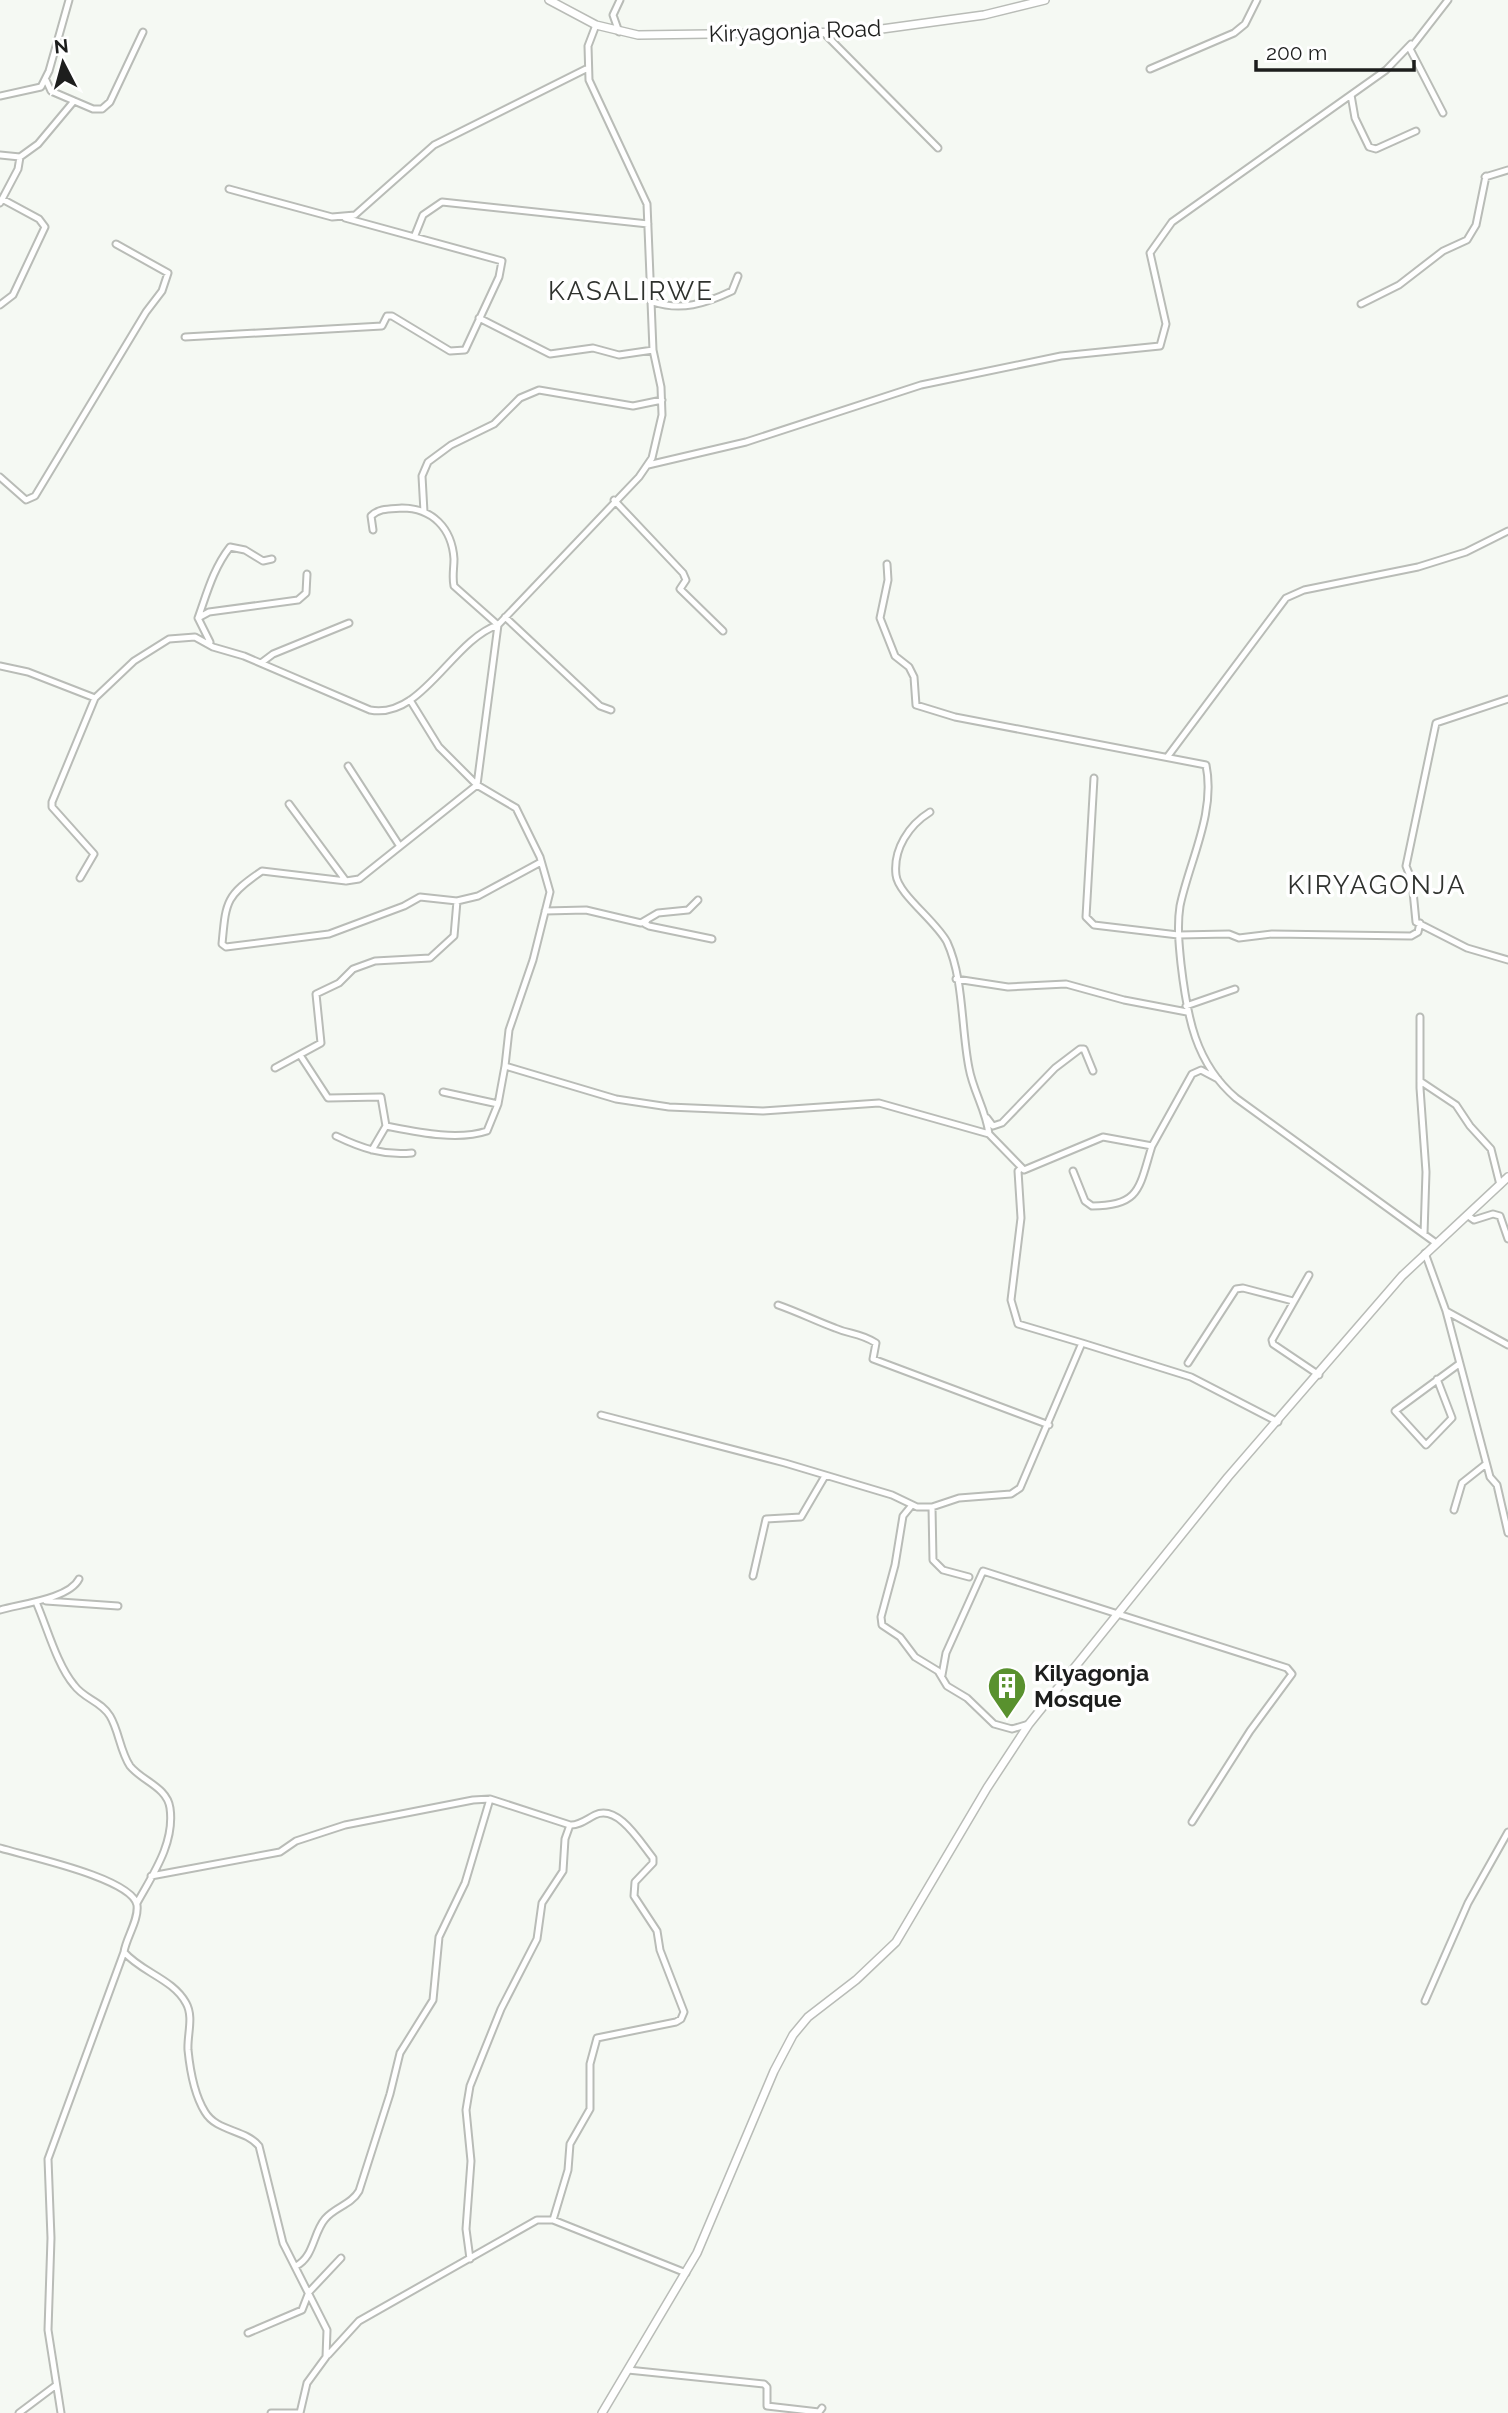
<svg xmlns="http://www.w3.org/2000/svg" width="1508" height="2413" viewBox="0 0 1508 2413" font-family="Raleway,sans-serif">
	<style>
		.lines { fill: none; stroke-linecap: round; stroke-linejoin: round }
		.minor-casing { stroke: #b9bcb7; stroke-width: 9 }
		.tertiary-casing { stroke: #b9bcb7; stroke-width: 10 }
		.minor { stroke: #fff; stroke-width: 5 }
		.tertiary { stroke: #fff; stroke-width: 7 }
		.labels { text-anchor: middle; stroke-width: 7; stroke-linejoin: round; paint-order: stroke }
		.street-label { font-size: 23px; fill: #1d1e1d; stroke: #fff }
		.poi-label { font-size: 23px; font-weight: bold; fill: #1d1e1d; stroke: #fff; text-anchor: start }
		.quarter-label { font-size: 26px; letter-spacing: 2px; fill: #2f322e; stroke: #fff }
	</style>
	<rect width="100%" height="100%" fill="#f5f9f3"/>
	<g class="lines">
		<g class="minor-casing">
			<path id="minor" d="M619 32 613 15 620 0
				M825 34 938 148
				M1150 69 1234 33 1245 24 1257 0
				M46 80 51 91 93 109H102L110 102 143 32
				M1351 95 1355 118 1369 147 1376 149 1416 131
				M0 96 41 87 49 71 69 0
				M1443 113 1410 49 1448 0
				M0 155 20 157
				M1485 177 1508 170
				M229 189 332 217 355 215 434 145 586 69
				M0 203 18 169 20 157 38 144 74 101
				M415 235 423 215 442 202 648 224
				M653 302C681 311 705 304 732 291L738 276
				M1361 304 1399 285 1443 251 1467 240 1476 225 1486 176
				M0 305 13 295 45 227 39 219 2 199
				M479 318 550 354 593 348 619 355 653 350
				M185 337 382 326 387 316H392L450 351 465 350 499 277 502 261 345 218
				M648 465 746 442 921 385 1061 356 1160 346 1166 324 1150 253 1172 222 1386 70 1411 44
				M0 477 26 500 35 496 146 312 162 291 168 273 116 244
				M614 500 683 573 686 580 680 589 723 631
				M424 512 422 476 428 462 451 445 494 424 520 398 539 390 633 406 662 400
				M373 530 371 516C379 508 390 509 402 508 432 508 452 528 454 559 454 568 452 577 454 586L498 625 477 785 516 808 540 857 550 892 533 960 509 1030 505 1066 616 1099 669 1107 763 1111 879 1103 989 1134 1024 1170 1103 1137 1152 1146 1192 1074 1201 1070 1218 1079
				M887 564 888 580 880 618 895 656 909 667 914 677 916 705 955 717 1206 765C1216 813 1189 862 1180 906 1177 925 1179 945 1181 964 1187 1016 1195 1063 1236 1098L1436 1243
				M505 617 600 706 611 710
				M198 618 209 612 298 600 306 593 307 574
				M210 642 198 618C207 593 213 569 230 547L245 550 263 561 272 559
				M261 663 273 654 349 623
				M0 666 28 672 95 698
				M1508 699 1436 723 1406 866 1412 881 1416 922 1467 948 1508 960
				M410 700 439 747 477 785 359 879 346 881 262 871C225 896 226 902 222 944L226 947 329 934 404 906 420 897 457 901
				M1168 756 1286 598 1304 590 1418 567 1466 552 1508 531
				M348 766 399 845
				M1094 778 1086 917 1094 925 1178 935 1229 934 1239 938 1272 934 1411 936 1418 932 1420 923
				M289 804 346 881
				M930 812C909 825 893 849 896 875 898 894 936 921 947 942 964 979 961 1028 969 1068 973 1091 986 1110 989 1134
				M80 878 94 854 52 807V802L95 698 134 661 169 639 195 637 213 647 244 656 370 710C422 720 452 640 498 625L639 477 652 458 662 415 661 387 653 350 647 204 589 80 588 46 596 25
				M545 911 586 910 641 923 658 913 688 910 698 900
				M647 920 645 924 649 926 712 939
				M956 979 1008 987 1066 984 1124 1000 1187 1012
				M1186 1006 1235 989
				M1420 1017V1088L1426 1172 1424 1234
				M300 1055 328 1098 381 1097 386 1126
				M275 1068 321 1043 316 994 339 983 353 969 375 961 430 958 454 936 457 901 478 896 541 862
				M1420 1081 1456 1105 1470 1126 1491 1149 1500 1185
				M443 1092 498 1104
				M987 1118 993 1126 1002 1123 1055 1068 1080 1049H1084L1093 1071
				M336 1136C361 1148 384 1156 412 1153
				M372 1150 386 1126C417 1132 457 1141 487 1131L498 1104 505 1066
				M1021 1168 1018 1171 1021 1218 1011 1300 1018 1324 1082 1343
				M1073 1171 1085 1201 1092 1206C1141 1206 1139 1187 1152 1146
				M1467 1215 1474 1220 1493 1214 1500 1216 1508 1239
				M1425 1253 1446 1311 1508 1345
				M1309 1275 1272 1340 1273 1344 1319 1375
				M778 1305C798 1312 816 1321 835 1328 851 1335 858 1332 876 1343L873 1359 1049 1425
				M1446 1311 1490 1477 1497 1485 1508 1533
				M1188 1363 1236 1289 1243 1288 1293 1301
				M1437 1379 1452 1418 1426 1445 1395 1411 1459 1364
				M601 1415 785 1463 892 1495 917 1507H932L959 1498 1011 1494 1020 1488 1082 1343 1191 1377 1278 1422
				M912 1505 903 1516 895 1565 881 1617 882 1625 900 1637 915 1657 938 1671 947 1686 967 1698 994 1724 1012 1729 1029 1724
				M932 1507 933 1560 943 1570 969 1577
				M1454 1510 1462 1483 1486 1464
				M753 1576 766 1519 801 1517 825 1476
				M46 1601 118 1606
				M36 1602C47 1627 57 1665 74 1685 84 1699 101 1701 110 1716 119 1731 120 1751 130 1766 142 1781 167 1787 170 1808 175 1843 153 1874 137 1903
				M0 1610C20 1604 69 1599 79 1579
				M942 1675 946 1653 983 1571 1287 1668 1292 1674 1250 1731 1192 1822
				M0 1848C26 1856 132 1878 137 1905 139 1920 126 1938 124 1952 141 1972 173 1979 186 2003 194 2017 187 2035 188 2050 190 2070 195 2096 205 2112 217 2132 245 2129 259 2146L283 2243 327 2330 326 2357 307 2383 300 2413
				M151 1876 280 1852 296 1841 345 1825 473 1800 490 1799 570 1825 565 1839 563 1871 542 1903 537 1939 501 2009 470 2086 466 2110 471 2161 466 2229 470 2259
				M1425 2001 1468 1903 1508 1832
				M553 2220 568 2170 570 2144 590 2109V2064L597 2038 676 2022 681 2019 684 2012 660 1950 657 1931 634 1896 635 1882 653 1863V1858C640 1842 618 1804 595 1815 587 1819 578 1826 570 1825
				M296 2266C314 2257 313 2233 325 2219 335 2207 351 2205 359 2191L390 2094 400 2053 433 2000 439 1937 465 1883 490 1799
				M248 2333 302 2310 309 2292 341 2258
				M328 2355 359 2321 537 2220H553L686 2273
				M628 2370 764 2384 767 2387V2406L819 2412 822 2408
				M19 2413 55 2386
				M61 2413 48 2330 51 2238 48 2159 124 1952
				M271 2413H300"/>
		</g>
		<g class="tertiary-casing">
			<path id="tertiary" d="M549 0 596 25 638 35 860 32 984 15 1045 0
				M602 2413 697 2253 774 2071 793 2035 808 2017 856 1980 896 1942 987 1788 1029 1724 1228 1477 1402 1276 1508 1177"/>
		</g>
		<use href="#minor" class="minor"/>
		<use href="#tertiary" class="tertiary"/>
	</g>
	<defs>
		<g id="building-pin" transform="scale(2.0125)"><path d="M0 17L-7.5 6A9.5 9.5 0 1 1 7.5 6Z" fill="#59912e" stroke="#fff"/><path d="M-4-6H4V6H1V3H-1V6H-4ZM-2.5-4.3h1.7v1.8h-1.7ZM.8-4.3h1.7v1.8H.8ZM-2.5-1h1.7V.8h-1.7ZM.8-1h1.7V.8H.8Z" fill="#fff"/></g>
	</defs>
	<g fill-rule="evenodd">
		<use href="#building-pin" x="1007" y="1686"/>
	</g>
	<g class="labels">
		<g class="street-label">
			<text transform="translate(795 31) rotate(-2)" y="8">Kiryagonja Road</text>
		</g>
		<g class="poi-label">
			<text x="1034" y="1681">Kilyagonja<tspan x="1034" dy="26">Mosque</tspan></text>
		</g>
		<g class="quarter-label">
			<text x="631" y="300">KASALIRWE</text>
			<text x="1377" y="894">KIRYAGONJA</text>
		</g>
	</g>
	<g transform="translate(63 63) rotate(354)" stroke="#ffffff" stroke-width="5" paint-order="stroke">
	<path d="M0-5L12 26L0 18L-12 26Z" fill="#1d1e1d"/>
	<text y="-10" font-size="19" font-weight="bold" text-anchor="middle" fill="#1d1e1d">N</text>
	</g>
	<path d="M1256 60v10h158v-10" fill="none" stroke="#1d1e1d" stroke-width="3.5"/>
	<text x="1266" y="60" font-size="21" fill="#1d1e1d" stroke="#ffffff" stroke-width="5" paint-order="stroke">200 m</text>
</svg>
